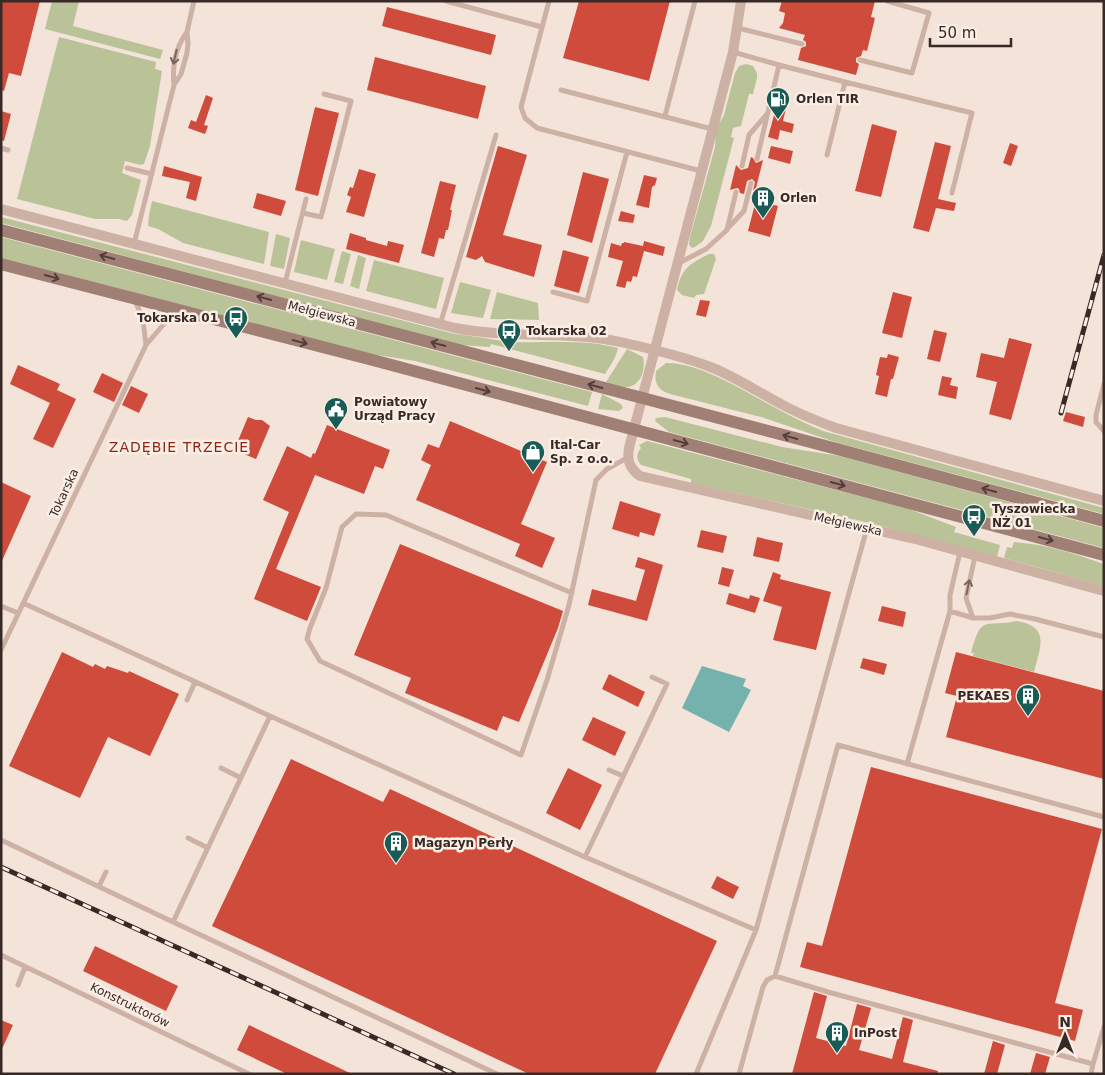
<svg xmlns="http://www.w3.org/2000/svg" width="1105" height="1075" viewBox="0 0 1105 1075" font-family="'DejaVu Sans',sans-serif">
	<style>
		.green { fill: #bac398 }
		.water { fill: #75b2ad }
		.building { fill: #cf4b3b }
		.lines { fill: none; stroke-linecap: round; stroke-linejoin: round }
		.lane { stroke: #ccb1a4; stroke-width: 5 }
		.street { stroke: #ccb1a4; stroke-width: 10 }
		.secondary { stroke: #a07f75; stroke-width: 12 }
		.rail-casing { stroke: #372926; stroke-width: 5 }
		.rail { stroke: #faeee5; stroke-width: 3; stroke-dasharray: 9; stroke-linecap: butt }
		.oneway { stroke: #7a665f }
		.oneway2 { stroke: #513e3a }
		.labels { text-anchor: middle; stroke-width: 5; stroke-linejoin: round; paint-order: stroke }
		.poi-label { font-size: 12px; font-weight: bold; fill: #372926; stroke: #faeee5; text-anchor: start }
		.street-label { font-size: 12px; fill: #372926; stroke: #faeee5 }
		.neighbourhood-label { font-size: 14px; letter-spacing: 1px; fill: #8b2619; stroke: #faeee5 }
	</style>
	<rect width="100%" height="100%" fill="#f3e3d9"/>
	<path class="green" d="M52 1H79L73 26 163 50 160 59 45 29Z
		M59 37 156 62 155 69 162 71 150 146 144 164 140 165 125 161 122 173 141 180 132 215 127 221 119 219H95L17 199Z
		M746 64 753 66 757 73V78L753 94H749L741 126 733 128 731 137 734 138 711 226 703 241 695 247 692 248 689 245 690 237 715 147 716 129 724 115 735 73 739 66Z
		M152 201 269 232 264 264 183 243 158 229 148 226 149 215Z
		M1 217 455 334C475 336 496 341 517 342 551 343 585 339 618 348 616 358 610 366 605 374L491 344 490 347 461 345 1 223Z
		M276 234 290 238 284 269 270 266Z
		M1 237 592 392 588 406 415 361 371 354 1 258Z
		M301 240 335 249 327 280 294 272Z
		M342 251 351 254 343 284 334 282Z
		M709 254H714L716 259 704 294 696 295 694 298 682 295 677 290C682 267 690 264 709 254Z
		M358 255 366 258 359 289 350 286Z
		M374 260 444 278 436 309 366 291Z
		M460 282 491 290 483 318 451 313Z
		M497 292 538 303 539 320 490 319Z
		M627 349 643 357C646 368 641 387 626 387 620 387 612 384 606 382Z
		M666 363C699 362 746 392 774 407 790 416 806 424 823 431L1104 508V514L835 442 761 417 670 394C658 390 654 384 656 371Z
		M602 394 621 404 623 408 619 411 598 409Z
		M665 417 782 447 840 456 1104 528V548L669 432 655 421 656 418Z
		M647 441 909 509 956 527 954 532 1000 545 997 557 866 522 691 483V479L641 465C636 459 636 454 641 448L639 445Z
		M1014 542C1045 544 1074 553 1104 564V586L1004 558 1007 547 1012 548Z
		M1017 621C1051 627 1040 647 1034 672L973 656 974 653H971C982 613 984 628 1017 621Z"/>
	<path class="water" d="M702 666 746 679 743 686 751 690 729 732 682 708Z"/>
	<path class="building" d="M1 1H40L21 76 9 73 4 91 1 90Z
		M579 1H670L649 81 563 58Z
		M782 1H875L871 17 875 18 867 51 863 50 861 56 856 58V62L859 64 856 75 798 60 801 48 806 46V42L803 40 805 35 779 28 783 23 785 13 779 11Z
		M387 7 496 35 491 55 382 26Z
		M375 57 486 86 478 119 367 90Z
		M206 95 213 98 204 125 208 126 205 134 188 128 191 120 196 122Z
		M778 101 787 104 783 121 794 124 792 133 780 130 778 140 768 137Z
		M315 107 339 113 318 196 295 190Z
		M1 111 11 114 4 141 1 140Z
		M872 124 897 131 881 197 855 191Z
		M935 142 951 146 938 199 956 203 954 211 936 208 929 232 913 228Z
		M1010 143 1018 146 1011 166 1003 163Z
		M498 146 527 155 503 235 542 245 534 277 485 262 482 256 476 260 466 257Z
		M771 146 793 151 790 164 768 158Z
		M751 157 753 158 756 163 763 160 754 196H752L755 182 752 179 747 181 744 194 740 193 739 189 737 188 730 190 736 165 741 170 748 168Z
		M164 166 202 177 196 201 186 198 190 182 162 176Z
		M359 169 376 174 364 217 346 212 351 197 347 195 350 187 353 188Z
		M583 172 609 179 592 243 567 235Z
		M644 175 657 178 655 185 652 187 649 208 636 205Z
		M440 181 456 185 450 210H452L448 230H446L444 239 439 238 434 257 421 253Z
		M257 193 286 201 281 216 253 208Z
		M756 200 778 206 770 237 748 231Z
		M621 211 635 215 633 223 618 221Z
		M350 233 366 238V240L387 246 388 241 404 245 399 263 346 249Z
		M644 241 665 247 663 256 644 251 637 277 633 276 631 282 627 281 625 288 616 286 623 261 608 257 611 243 621 246 622 243H624V242L643 246Z
		M563 250 589 257 579 293 554 286Z
		M893 292 912 297 902 338 882 333Z
		M700 300 710 301 706 317 696 315Z
		M934 330 947 333 940 362 927 359Z
		M1009 338 1032 344 1011 420 989 414 997 382 976 377 981 353 1004 358Z
		M888 354 899 357 893 379H891L887 397 875 394 879 376 876 375 880 357 887 358Z
		M18 365 60 384 57 390 76 399 53 448 33 439 50 403 10 384Z
		M102 373 123 383 114 402 93 392Z
		M942 376 952 378 950 385 958 387 956 399 938 395Z
		M131 386 148 394 139 413 122 405Z
		M1066 412 1085 417 1083 427 1063 421Z
		M248 417 256 420H262L270 426 256 459 234 450Z
		M450 421 547 462 521 524 555 538 542 568 515 556 520 544 416 500 431 465 421 460 428 444 439 448Z
		M327 425 390 450 383 469 375 466 364 494 315 475 276 569 321 587 307 621 254 599 289 512 263 500 287 446 311 458 313 453 315 454Z
		M1 482 31 496 1 563Z
		M620 501 661 514 654 536 640 532 639 537 612 529Z
		M701 530 727 536 723 553 697 547Z
		M757 537 783 543 779 562 753 556Z
		M400 544 563 611 558 628 519 722 503 716 497 731 405 693 411 678 354 655Z
		M638 557 663 565 647 621 588 605 592 589 636 601 645 570 635 567Z
		M722 567 734 570 729 587 718 584Z
		M773 572 781 575 780 579 831 592 816 650 773 640 782 607 763 601Z
		M729 593 749 599 750 595 760 598 755 613 726 604Z
		M882 606 906 612 903 627 878 621Z
		M62 652 93 667 95 664 105 669 107 666 128 673 129 671 179 694 150 756 108 737 80 798 9 766Z
		M956 652 1104 691V779L946 737 957 696 945 693Z
		M863 658 887 664 884 675 860 668Z
		M609 674 645 692 638 707 602 689Z
		M593 717 626 732 615 756 582 740Z
		M291 759 383 802 390 789 717 941 655 1074H529L212 926Z
		M871 767 1102 829 1055 1003 1083 1010 1075 1041 800 967 807 942 822 946Z
		M568 768 602 785 580 830 546 813Z
		M717 876 739 887 733 899 711 888Z
		M95 946 178 986 166 1011 83 971Z
		M814 992 827 996 816 1038 846 1046 857 1004 871 1008 859 1050 892 1059 903 1017 913 1020 903 1062 938 1071 937 1074H792Z
		M1 1020 13 1025 1 1051Z
		M249 1025 352 1074H287L237 1050Z
		M993 1041 1005 1045 997 1074H984Z
		M1036 1053 1050 1057 1045 1074H1030Z"/>
	<g class="lines">
		<path class="lane" d="M446 1 542 27
			M549 1 521 107 525 118 537 128 701 171
			M738 28 802 44
			M733 52 779 65
			M860 60 912 73 929 13 887 1
			M174 85C172 65 175 48 187 32
			M561 90 712 129
			M665 116 695 1
			M1 148 8 150
			M827 155 845 82 972 113 952 193
			M757 159 779 65 845 82
			M742 166 749 135 767 114
			M127 168 152 174
			M303 213 321 217 351 101 324 94
			M727 229 744 211 751 183
			M134 244 174 85 181 74 187 53 188 44 187 32 194 1
			M677 264 706 249 727 230 736 192
			M285 283 306 199
			M553 292 587 301 627 152
			M135 300 143 320 146 345
			M440 325 496 135
			M1104 384 1096 415V422L1104 431
			M572 593 386 515 356 514 342 527 326 588 310 628 307 639 320 661 521 755 547 680 569 605 596 480 607 469 627 458
			M1 606 18 613
			M950 611 973 618H990L1010 614 1035 619 1104 637
			M973 618 966 598 975 556
			M1 650 146 345 175 311
			M187 700 195 682
			M270 716 585 857 756 930
			M907 764 950 611V595L960 552
			M221 768 241 778
			M609 770 623 776
			M1104 817 838 745 775 976 828 992 1093 1064 1104 1027
			M188 838 208 848
			M1 840 173 922 270 716 23 603
			M585 857 667 684 652 677
			M99 886 106 872
			M173 922 497 1074
			M1 955 249 1074
			M18 985 25 967
			M696 1074 756 930 867 528
			M739 1074 763 987 767 980 775 976
			M1091 1074 1093 1064"/>
		<path class="street" d="M741 1 733 52 629 448C627 460 629 468 640 476L919 540 1104 591
			M1 209 455 328C511 339 569 330 625 343 655 350 685 357 713 368 737 378 758 392 781 404 799 414 817 421 836 428L1104 501"/>
		<path class="secondary" d="M1 230 837 449 1104 521
			M1 264 369 359 1104 555"/>
		<g class="rail-casing">
			<path id="rail" d="M1061 413 1104 255
				M1 867 454 1074"/>
		</g>
		<use href="#rail" class="rail"/>
	</g>
	<defs><path id="oneway-shaft" d="M-6 0H5M1.5-3L5.5 0L1.5 3" fill="none" stroke-width="1.6" stroke-linecap="round" stroke-linejoin="round" transform="scale(1.25)"/></defs>
	<g class="oneway">
		<use href="#oneway-shaft" transform="translate(175 57) rotate(103)"/>
		<use href="#oneway-shaft" transform="translate(968 587) rotate(-78)"/>
	</g>
	<g class="oneway2">
		<use href="#oneway-shaft" transform="translate(107 257) rotate(-165)"/>
		<use href="#oneway-shaft" transform="translate(52 277) rotate(15)"/>
		<use href="#oneway-shaft" transform="translate(264 298) rotate(-165)"/>
		<use href="#oneway-shaft" transform="translate(300 342) rotate(15)"/>
		<use href="#oneway-shaft" transform="translate(438 344) rotate(-165)"/>
		<use href="#oneway-shaft" transform="translate(595 386) rotate(-165)"/>
		<use href="#oneway-shaft" transform="translate(483 390) rotate(15)"/>
		<use href="#oneway-shaft" transform="translate(790 437) rotate(-165)"/>
		<use href="#oneway-shaft" transform="translate(681 442) rotate(15)"/>
		<use href="#oneway-shaft" transform="translate(838 484) rotate(15)"/>
		<use href="#oneway-shaft" transform="translate(989 490) rotate(-165)"/>
		<use href="#oneway-shaft" transform="translate(1046 539) rotate(15)"/>
	</g>
	<defs>
		<g id="fuel-pin" transform="scale(1.25)"><path d="M0 17L-7.5 6A9.5 9.5 0 1 1 7.5 6Z" fill="#195b56" stroke="#faeee5"/><path d="M-5.5-6h7V0h2V4h1.3V-2.5L3-4.5l.8-.8L6-3V5H2.5V1h-1V6h-7ZM-4.2-4.7v3.2H.2V-4.7Z" fill="#fff"/></g>
		<g id="building-pin" transform="scale(1.25)"><path d="M0 17L-7.5 6A9.5 9.5 0 1 1 7.5 6Z" fill="#195b56" stroke="#faeee5"/><path d="M-4-6H4V6H1V3H-1V6H-4ZM-2.5-4.3h1.7v1.8h-1.7ZM.8-4.3h1.7v1.8H.8ZM-2.5-1h1.7V.8h-1.7ZM.8-1h1.7V.8H.8Z" fill="#fff"/></g>
		<g id="bus-pin" transform="scale(1.25)"><path d="M0 17L-7.5 6A9.5 9.5 0 1 1 7.5 6Z" fill="#195b56" stroke="#faeee5"/><path d="M-5-6H5V4H4V6H2V4H-2V6H-4V4H-5ZM-3.5-4V0h7V-4ZM-3.5 1.2v1.5H-2V1.2ZM2 1.2v1.5H3.5V1.2Z" fill="#fff"/></g>
		<g id="civic-pin" transform="scale(1.25)"><path d="M0 17L-7.5 6A9.5 9.5 0 1 1 7.5 6Z" fill="#195b56" stroke="#faeee5"/><path d="M-.6-6.5H3V-4.5H.6V-3L4-1V1h2V6H-6V1h2V-1L-.6-3ZM-1.2 2.5V6h2.4V2.5Z" fill="#fff"/></g>
		<g id="shop-pin" transform="scale(1.25)"><path d="M0 17L-7.5 6A9.5 9.5 0 1 1 7.5 6Z" fill="#195b56" stroke="#faeee5"/><path d="M-5-2.5h2.3a2.7 3.5 0 0 1 5.4 0H5L5.5 6h-11ZM-1.5-2.5h3a1.5 2.3 0 0 0-3 0Z" fill="#fff"/></g>
	</defs>
	<g fill-rule="evenodd">
		<use href="#fuel-pin" x="778" y="99"/>
		<use href="#building-pin" x="763" y="198"/>
		<use href="#bus-pin" x="236" y="318"/>
		<use href="#bus-pin" x="509" y="331"/>
		<use href="#civic-pin" x="336" y="409"/>
		<use href="#shop-pin" x="533" y="452"/>
		<use href="#bus-pin" x="974" y="516"/>
		<use href="#building-pin" x="1028" y="696"/>
		<use href="#building-pin" x="396" y="843"/>
		<use href="#building-pin" x="837" y="1033"/>
	</g>
	<g class="labels">
		<g class="poi-label">
			<text x="796" y="103">Orlen TIR</text>
			<text x="780" y="202">Orlen</text>
			<text x="218" y="322" text-anchor="end">Tokarska 01</text>
			<text x="526" y="335">Tokarska 02</text>
			<text x="354" y="406">Powiatowy<tspan x="354" dy="14">Urząd Pracy</tspan></text>
			<text x="550" y="449">Ital-Car<tspan x="550" dy="14">Sp. z o.o.</tspan></text>
			<text x="992" y="513">Tyszowiecka<tspan x="992" dy="14">NŻ 01</tspan></text>
			<text x="1010" y="700" text-anchor="end">PEKAES</text>
			<text x="414" y="847">Magazyn Perły</text>
			<text x="854" y="1037">InPost</text>
		</g>
		<g class="street-label">
			<text transform="translate(322 314) rotate(15)" y="4">Mełgiewska</text>
			<text transform="translate(64 493) rotate(-65)" y="4">Tokarska</text>
			<text transform="translate(848 524) rotate(13)" y="4">Mełgiewska</text>
			<text transform="translate(130 1005) rotate(26)" y="4">Konstruktorów</text>
		</g>
		<g class="neighbourhood-label">
			<text x="179" y="452">ZADĘBIE TRZECIE</text>
		</g>
	</g>
	<rect width="1105" height="1075" fill="none" stroke="#372926" stroke-width="5"/>
	<g transform="translate(1065 1035)" stroke="#faeee5" stroke-width="4" paint-order="stroke">
	<path d="M0-4L9 19L0 12L-9 19Z" fill="#372926"/>
	<text y="-8" font-size="14" font-weight="bold" text-anchor="middle" fill="#372926">N</text>
	</g>
	<path d="M930 38v8h81v-8" fill="none" stroke="#372926" stroke-width="2.5"/>
	<text x="938" y="38" font-size="15" fill="#372926" stroke="#faeee5" stroke-width="4" paint-order="stroke">50 m</text>
</svg>
